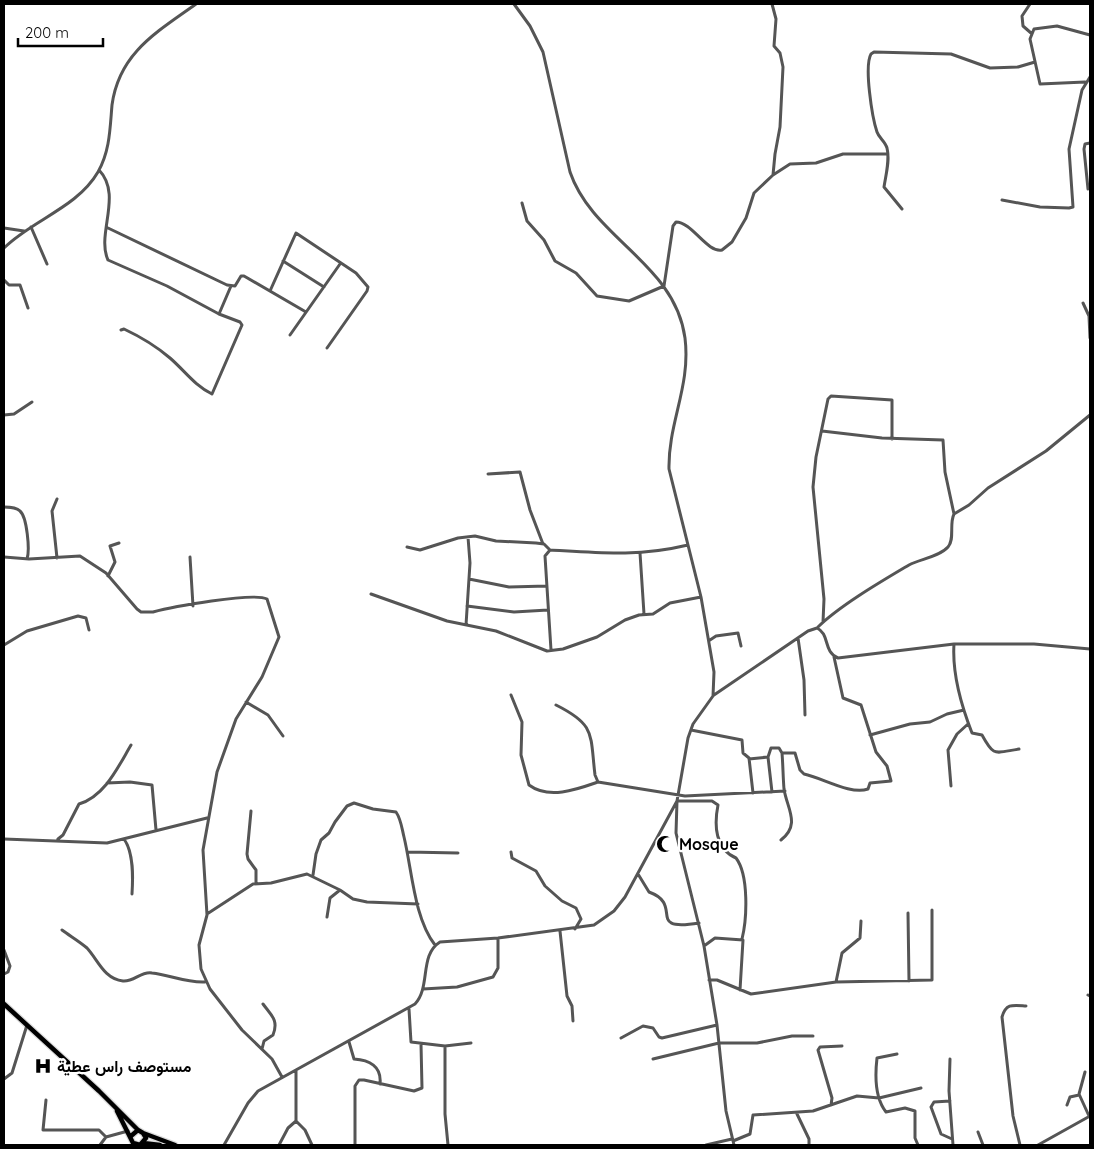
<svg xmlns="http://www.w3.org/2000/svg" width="1094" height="1149" viewBox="0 0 1094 1149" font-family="Quicksand,Vazirmatn,sans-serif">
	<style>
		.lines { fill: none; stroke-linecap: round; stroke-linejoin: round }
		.major-casing { stroke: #dbdbdb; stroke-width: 7 }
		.minor { stroke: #555; stroke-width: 3 }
		.major { stroke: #000; stroke-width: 4.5 }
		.labels { text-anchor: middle; stroke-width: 4.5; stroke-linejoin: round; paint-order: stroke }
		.poi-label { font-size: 16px; font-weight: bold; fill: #000; stroke: #fff; text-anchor: start }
	</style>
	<rect width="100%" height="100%" fill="#fff"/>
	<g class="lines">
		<g class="major-casing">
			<path id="major" d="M4 1004 99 1091 138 1130
				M117 1111 133 1143 140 1145 146 1138 143 1133 138 1130 131 1136
				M143 1133 175 1145
				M143 1143 160 1145"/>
		</g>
		<path class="minor" d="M514 4 530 26 543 52 570 172C593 239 675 263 685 338 691 386 668 423 669 469L701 597 714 672 713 696 693 724 688 738 677 801 676 833 704 946 717 1025 726 1111 734 1145
			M772 4 776 19 774 46 780 53 783 67 780 127 775 154 773 175 790 164 816 163 843 154H888
			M1030 4 1022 16 1023 26 1031 33
			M1085 82 1040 84 1030 39 1034 29 1057 26 1090 35
			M99 170C123 195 96 234 108 260L167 286 219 314 240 322 242 325 212 394C194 385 185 371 170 358 156 346 141 337 124 329L121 330
			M1088 189 1084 149 1085 144 1090 143
			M1002 200 1040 207 1069 208 1073 207 1069 149 1082 90 1090 77
			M522 203 527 221 544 240 555 261 576 273 597 296 629 301 664 286 673 226 676 222C692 222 707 253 722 250L732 242 746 218 754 193 773 175
			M902 209 884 187C886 174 890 160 887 148 885 141 879 138 877 132 872 117 864 66 871 54L874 52 951 54 990 68 1018 67 1035 62
			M31 227 47 264
			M4 228 24 231
			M108 228 227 285 235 286 241 276H244L306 312
			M4 248C32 220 77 208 98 172 110 151 110 128 112 105 119 53 157 32 196 4
			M283 261 324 287
			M4 280 9 285H20L28 308
			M270 291 296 233 356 273 368 287 367 291 327 348
			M1083 303 1089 316 1090 338
			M219 314 231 286
			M290 335 340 264
			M4 415 14 414 32 402
			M822 431 882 438 943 440 945 472 954 514
			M488 474 520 472 530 510 543 544
			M4 507C9 507 16 507 20 511 27 517 30 550 27 559
			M407 547 420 550 458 538 475 536 496 541 536 543 544 544 550 550C600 553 638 557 688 545
			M550 550 545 556 551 650
			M640 553 644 614
			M4 557 29 559 80 556 106 573 137 609 141 612H153C171 607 253 592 267 599L279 637 262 677 236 719 217 772 203 850 207 915 199 945 201 969 210 989 242 1030 272 1059 282 1077
			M190 557 193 606
			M57 558 52 511 57 499
			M108 576 115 562 110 546 119 543
			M469 579 509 587 547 586
			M371 594 447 621 496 631 547 651 563 649 597 637 625 620 639 615 653 614 670 603 701 597
			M467 606 514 612 548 610
			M823 622 824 599 813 487 816 457 828 399 831 396 892 400V439
			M466 625 470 563 468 537
			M817 628C839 606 882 581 909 565 920 559 939 557 948 547 955 539 949 524 954 514L969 505 988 488 1046 451 1090 415
			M798 638 804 680 805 715
			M710 640 716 636 738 633 741 646
			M954 644C952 674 961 705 972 733L982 735C994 757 994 753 1019 749
			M4 645 27 631 78 616 86 618 89 630
			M511 695 522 722 521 755 529 785C549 800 578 789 598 782
			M714 695 808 631 817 628C830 634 823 652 838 658L954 644H1034L1090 649
			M246 702 268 715 283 736
			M556 705C596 725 590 734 595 775L598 782 685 796 785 791
			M691 730 742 740 743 753 749 758 753 793
			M870 735 910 724 930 722 947 714 964 710
			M782 753H795L800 770 804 774C823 778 850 795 868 789L870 783 891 781 887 766 876 752 861 705 843 698 834 657
			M749 759 768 757
			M107 783 130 782 152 785 156 830
			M951 786 948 750 957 734 968 724
			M772 792 768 757 771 748H779L782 753C783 765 783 777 784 789 787 809 801 824 781 840
			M251 811 247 854 248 859 256 870V883
			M4 839 107 843 207 818
			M58 839 63 835 79 804C105 796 118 767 131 745
			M124 839C134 853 133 878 132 894
			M408 852 458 853
			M511 852 512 858 536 871 545 886 562 901 576 908 581 919 575 929
			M638 874 649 892C685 905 644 932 699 923
			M313 875 316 854 321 840 329 833 335 822 347 806 354 803 373 809 396 812C401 819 402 829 404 837 412 870 414 918 435 945
			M908 913 909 981
			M207 914 253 884 271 883 307 874 340 890 353 899 367 902 418 904
			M327 917 330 898 340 890
			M62 930C70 936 79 941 87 948 98 960 104 979 123 981 134 982 141 971 152 973 170 975 186 983 205 982
			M560 931 567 996 572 1006 573 1021
			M704 946 715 938 743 940 740 990
			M4 950 10 966 8 972 4 974
			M709 980H717L751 994 836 982 932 980V910
			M836 982 842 953 860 938 861 921
			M423 989 457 987 493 977 498 968V938
			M1088 995 1090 996
			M409 1009 411 1042 445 1046 471 1043
			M621 1038 643 1026 653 1028 659 1037 662 1038 717 1025
			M349 1042 354 1059C369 1060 382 1066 380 1084
			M445 1046V1114L448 1145
			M262 1049 264 1041 273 1035C279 1020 271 1015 263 1004
			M897 1054 877 1058C875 1075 875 1098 886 1112L905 1108 915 1111V1138L918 1145
			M653 1059 719 1043H757L792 1036H813
			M950 1059 949 1091 953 1145
			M1085 1072 1079 1094 1089 1116
			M4 1079 12 1073 27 1025
			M46 1100 43 1130H99L106 1137
			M950 1101 934 1102 931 1107 941 1134 952 1139
			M831 1105 832 1098 818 1050 820 1047 842 1046
			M1067 1105 1070 1097 1079 1095
			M797 1114 809 1139V1145
			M296 1121 305 1130 312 1145
			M978 1132 983 1145
			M733 1141 750 1134 753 1115 813 1111 857 1096 879 1098 921 1088
			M100 1145 106 1137 128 1131
			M224 1145 248 1103 258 1091 415 1004C431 987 419 955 440 942L498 938 594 925 614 911 625 897 677 801H712L718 805C714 825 715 849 736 858 749 875 747 919 742 939
			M279 1145 288 1128 296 1121V1070
			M355 1145V1086L359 1080H364L414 1091 422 1088 421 1044
			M706 1145 732 1139
			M1020 1145 1013 1116 1002 1017C1006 1003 1013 1005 1026 1006
			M1038 1145 1090 1116"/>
		<use href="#major" class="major"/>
	</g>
	<defs>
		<g id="mosque-bare" transform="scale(1.35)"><path d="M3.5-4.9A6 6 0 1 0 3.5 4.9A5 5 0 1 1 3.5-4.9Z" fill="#000" stroke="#fff" stroke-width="2.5" paint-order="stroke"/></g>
		<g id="hospital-bare" transform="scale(1.35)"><path d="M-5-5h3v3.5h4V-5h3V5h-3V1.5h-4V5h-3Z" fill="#000" stroke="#fff" stroke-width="2.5" paint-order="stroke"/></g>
	</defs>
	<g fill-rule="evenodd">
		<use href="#mosque-bare" x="665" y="844"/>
		<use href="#hospital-bare" x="43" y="1066"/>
	</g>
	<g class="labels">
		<g class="poi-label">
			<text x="679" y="850">Mosque</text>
			<text x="57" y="1072">مستوصف راس عطية</text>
		</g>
	</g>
	<rect width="1094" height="1149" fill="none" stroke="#000000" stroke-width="10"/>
	<path d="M18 38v8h85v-8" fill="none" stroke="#000000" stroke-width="2.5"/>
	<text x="25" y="38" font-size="15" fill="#000000" stroke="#ffffff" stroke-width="4" paint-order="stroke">200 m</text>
</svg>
